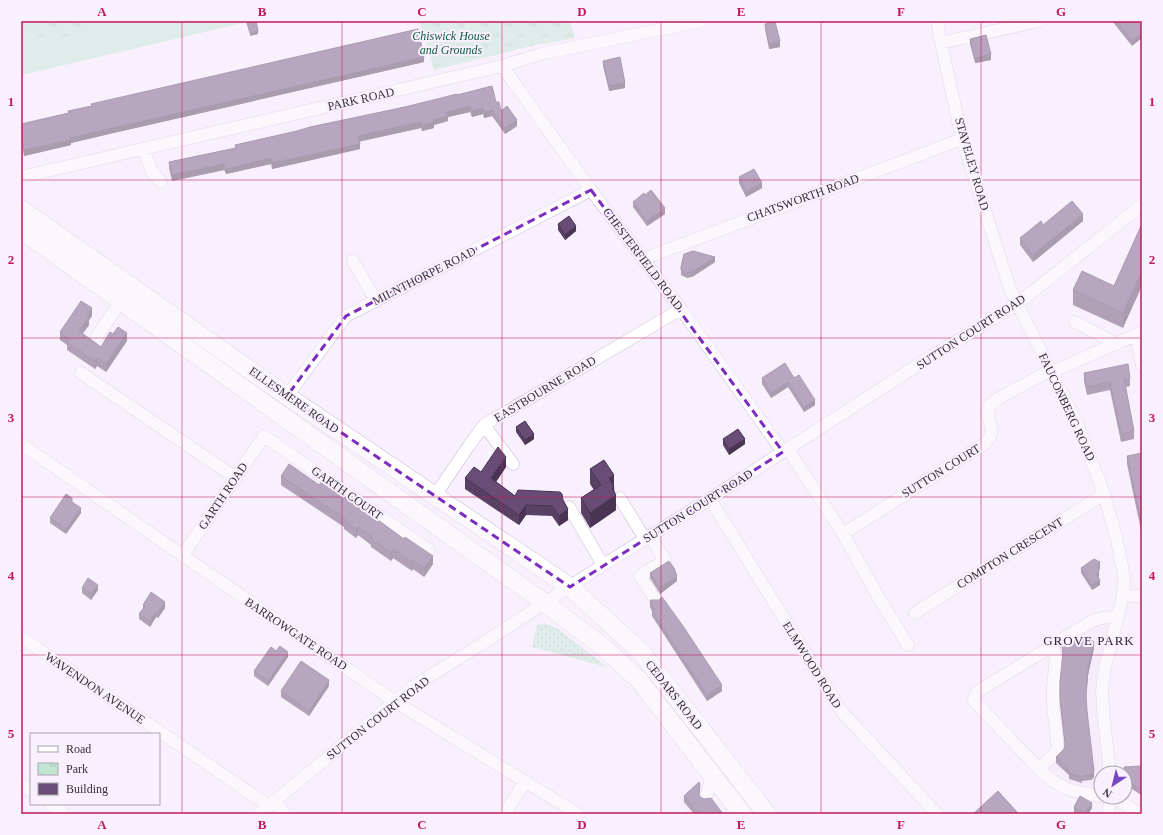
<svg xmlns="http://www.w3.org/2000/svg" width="1163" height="835" viewBox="0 0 1163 835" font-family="Georgia,serif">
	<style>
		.built { fill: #f4e6fc }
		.grass { fill: url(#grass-dots) }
		.park { fill: url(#park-tufts) }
		.pitch { fill: #c1e7d3 }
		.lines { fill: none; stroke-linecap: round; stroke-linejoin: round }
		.minor-casing { stroke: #cdbad6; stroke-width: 13 }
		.highway-casing { stroke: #cdbad6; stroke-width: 19 }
		.minor { stroke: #fff; stroke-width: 12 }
		.highway { stroke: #fff; stroke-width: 18 }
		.wall { fill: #594165 }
		.shaded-wall { fill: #493553 }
		.building { fill: #684c76; stroke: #493553 }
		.marked { fill: none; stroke: #7b2cbf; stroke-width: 3; stroke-dasharray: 8 5; stroke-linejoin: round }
		.grid { fill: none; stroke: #c2185b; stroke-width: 1; stroke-opacity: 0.55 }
		.labels { text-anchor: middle; stroke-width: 4; stroke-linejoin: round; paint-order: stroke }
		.park-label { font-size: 12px; font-style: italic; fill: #135c40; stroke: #f8f0fc }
		.street-label { font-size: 12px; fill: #362f3a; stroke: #f8f0fc }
		.neighbourhood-label { font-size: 13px; letter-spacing: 1px; fill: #33243a; stroke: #f8f0fc }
		.neatline { fill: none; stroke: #c2185b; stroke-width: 1.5 }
		.grid-label { font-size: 13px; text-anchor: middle; font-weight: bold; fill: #c2185b }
	</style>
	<defs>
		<pattern id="grass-dots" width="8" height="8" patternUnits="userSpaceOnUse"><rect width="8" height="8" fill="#c1e7d3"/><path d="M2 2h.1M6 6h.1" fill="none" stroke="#a6c6b6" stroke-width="1.8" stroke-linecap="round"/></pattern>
		<pattern id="park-tufts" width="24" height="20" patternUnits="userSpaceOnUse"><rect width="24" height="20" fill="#c1e7d3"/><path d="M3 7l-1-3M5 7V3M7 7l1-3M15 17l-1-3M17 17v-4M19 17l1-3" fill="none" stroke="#a6c6b6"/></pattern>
	</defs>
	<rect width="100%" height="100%" fill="#f8f0fc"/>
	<path class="built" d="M1117 618 1105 668 1110 773H1101V796L1043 773 1058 750 1052 646 1094 620Z
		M696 784 718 814H688L676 800Z"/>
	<path class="grass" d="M542 624 550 625 558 629 607 667 532 647 537 625Z"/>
	<path class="park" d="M21 21H251L21 75Z
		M419 21H570L575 38 544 44H539L434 70Z"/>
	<path class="pitch" d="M21 21H31L36 43 92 31 90 21H251L21 75Z"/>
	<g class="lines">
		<g class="minor-casing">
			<path id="minor" d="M937 21 941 43 962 139 1010 289 1077 423 1104 494 1117 540 1124 577V586L1121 604 1105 668 1102 690 1103 710 1110 773
				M941 43 1039 21
				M502 66 591 190 681 309 783 452
				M143 149 152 172 161 182
				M21 177 502 66 541 54 701 21
				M643 259 962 139
				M353 261 376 301
				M1075 322 1117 344
				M97 336 121 301
				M1136 336 1142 365
				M1052 372 1142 332
				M81 373 236 478
				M287 396 346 316 591 190
				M484 425 513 464
				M21 444 394 701 578 814
				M788 449 843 534 880 600 908 645
				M434 497 468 447 484 425 681 309
				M620 498 645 539
				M710 499 842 712 937 814
				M569 507 603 565
				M843 534 984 444C1001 428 983 424 989 406L999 398 1051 370
				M650 536 665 560 640 576 655 599
				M182 556 264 436 429 550
				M1123 596H1142
				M915 613 1104 494
				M21 637 269 806
				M1039 769 1058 750 1053 704V687L1056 658 1052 646
				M21 784 31 791
				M1101 796C1076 792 1063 791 1043 773L975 702 974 699 977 692 1094 620 1108 617 1117 618
				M1106 797 1118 800 1140 814
				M706 798 712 775
				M274 801 285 814
				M50 804 64 814
				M259 814 414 686 488 640 603 565 710 499 921 363 1017 304 1142 205
				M505 814 525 781
				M1108 814 1111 797"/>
		</g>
		<g class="highway-casing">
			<path id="highway" d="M21 209 287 396 570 587 641 652 767 814
				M21 230 545 603 604 648 639 680 742 814"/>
		</g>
		<use href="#minor" class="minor"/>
		<use href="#highway" class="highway"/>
	</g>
	<path class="wall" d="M1112 21H1138L1132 46Z
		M765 24 780 47 769 49 765 29Z
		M970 39 991 60 975 63 970 44Z
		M603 61 625 88 609 91 603 66Z
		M424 62 109 134 71 143V145L24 156 21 141V124L68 113V111L91 106V104Z
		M457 95 496 102 501 111 517 126 505 134 492 116 484 118 483 114 472 117 470 112 448 117V121L434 125V128L422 131 421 128 360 141V149L272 169 271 164 226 174 224 170 172 181 169 168V162L235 148V145Z
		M739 177 762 188 746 197 739 183Z
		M645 195 665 214 647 226 633 207V202Z
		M1083 221 1033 262 1020 245V238L1043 225Z
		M558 224 576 231 565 240 558 230Z
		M1142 227 1123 328 1073 305V290L1114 286Z
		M715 262 692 277 687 278 681 275V267Z
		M92 316 89 320V325L82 334 101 347 113 334 127 341 106 372 97 366 95 369 67 350V345L60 340V332Z
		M1084 373 1130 378V386L1126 387 1134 431V439L1121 442 1110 390 1087 395 1084 381Z
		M762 378H794L815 405 804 412 788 387 771 398 762 384Z
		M516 427 534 439 525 445 516 432Z
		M723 439 745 444 729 455 723 445Z
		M1142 454V535L1127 464V456Z
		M506 467 496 482 515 496 563 500 568 520 559 526 552 516 526 515 519 525 465 489V478L481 472Z
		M590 469 614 486 616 510 590 528 581 513V498L594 490 590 484Z
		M281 476 319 485 433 564 424 577 413 569 412 571 393 558 391 561 371 547V545L358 535 356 538 344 529V527L281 485Z
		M72 502 81 513 66 534 50 523V518Z
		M1081 568H1100L1099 570V578L1100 585 1092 590 1081 573Z
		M650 573 677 581 660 594 650 578Z
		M82 588 98 590 91 600 82 593Z
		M650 601 722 691 707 701 652 616V611L650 607Z
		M143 605 165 608 158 618 156 617 150 627 139 619V614L143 609Z
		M1069 645 1094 648 1088 675 1086 698 1087 711 1094 777 1091 780 1082 781V783L1069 779V775L1056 763V757L1064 749 1065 745 1060 704V682L1063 657 1062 651V646Z
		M276 651 288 657 268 686 254 676V671Z
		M329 686 309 716 281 697V691Z
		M1124 767 1142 770 1141 795 1126 785 1125 773H1124Z
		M700 790 699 795 700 797 723 814H694L684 802V796Z
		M1074 807 1092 808 1088 814H1076L1074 813Z"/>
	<path class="shaded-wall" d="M258 31V34L250 36V33Z
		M1142 33V38L1132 46V41Z
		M780 41V47L769 49V44Z
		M991 54V60L975 63V58Z
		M424 57V62L109 134 71 143V145L24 156V150L70 138Z
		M625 83V88L609 91V86Z
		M470 106V112L448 117V121L434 125V128L422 131V126L447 112Z
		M483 108V114L472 117V111Z
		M492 110V116L484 118V112Z
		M517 120V126L505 134V128Z
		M421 122V128L358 142V136Z
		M360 144V149L272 169V163Z
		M271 158V164L226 174V169Z
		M224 164V170L172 181V175Z
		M762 183V188L746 197V191Z
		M665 208V214L647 226V221Z
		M1083 214V221L1033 262V255Z
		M576 226V231L565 240V235Z
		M715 257V262L692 277V272Z
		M1142 270V286L1123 328V313Z
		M92 308V316L89 320V325L79 339V331L87 315Z
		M127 333V341L106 372V364Z
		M97 358V366L95 369V361Z
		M788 382V387L771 398V393Z
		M815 400V405L804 412V407Z
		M534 434V439L525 445V440Z
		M745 439V444L729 455V449Z
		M506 457V467L491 489V478Z
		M614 475V497L616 495V510L590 528V513L609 478Z
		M526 505V515L519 525V515Z
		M81 508V513L66 534V529Z
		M568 509V520L559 526V516Z
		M358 527V535L356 538V529Z
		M393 549V558L391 561V553Z
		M433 556V564L424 577V568Z
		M413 560V569L412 571V562Z
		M1100 562V568L1098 572V567Z
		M1099 572V577L1096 579V574Z
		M677 576V581L660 594V588Z
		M1100 580V585L1092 590V585Z
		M98 585V590L91 600V594Z
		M165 602V608L158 618V613Z
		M156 612V617L150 627V621Z
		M1094 642V648L1088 675 1086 700 1088 669Z
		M288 652V657L268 686V681Z
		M329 680V686L309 716V711Z
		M722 685V691L707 701V695Z
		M1094 771V777L1091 780V775Z
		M1092 803V808L1088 814H1084Z"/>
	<path class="building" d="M256 21 258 31 250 33 247 23Z
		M1116 21H1138L1142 26V33L1132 41Z
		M775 22 780 41 769 44 765 24Z
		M418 29 424 57 109 129 70 138 71 140 24 150 21 135V124L69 113 68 111 92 106 91 104Z
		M986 35 991 54 975 58 970 39Z
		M620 57 625 83 609 86 603 61Z
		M492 86 496 102H499L501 111 507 106 517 120 505 128 492 110 484 112 483 108 472 111 470 106 447 112 448 116 433 120 434 122 422 126 421 122 358 136 360 144 272 163 271 158 226 169 224 164 172 175 169 162 236 148 235 145 297 131 310 127 405 107 457 94V95Z
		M754 169 762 183 746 191 739 177Z
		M651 190 665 208 647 221 633 202 644 193 645 195Z
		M1072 201 1083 214 1033 255 1020 238 1041 221 1043 225Z
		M569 216 576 226 565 235 558 224Z
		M1141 226 1142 227V270L1123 313 1073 290 1082 271 1114 286Z
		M693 251 715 257 692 272 687 273 681 270V267L684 254Z
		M81 301 92 308 87 315 89 317 79 331 101 347 110 332 113 334 118 327 127 333 106 364 97 358 95 361 67 342 69 339 60 332Z
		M785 363 794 378 799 375 815 400 804 407 788 382 771 393 762 378Z
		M1128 364 1130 378 1124 379 1134 431 1121 434 1110 382 1087 387 1084 373Z
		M525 421 534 434 525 440 516 427Z
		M738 429 745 439 729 449 723 439Z
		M498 447 506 457 491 478 515 496 518 490 560 492 562 494 563 500 568 509 559 516 552 506 526 505 519 515 465 478 474 467 481 472Z
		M1142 453V527L1127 456Z
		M604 460 614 475 609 478 614 487 612 488 616 495 590 513 581 498 601 485 590 469Z
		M289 464 319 485 322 481 367 512 404 539 405 537 433 556 424 568 413 560 412 562 393 549 391 553 371 539 372 537 358 527 356 529 344 520 345 519 281 476Z
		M66 494 72 498V502L81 508 66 529 50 518Z
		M1094 559 1100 562 1098 567 1099 572 1096 574 1100 580 1092 585 1081 568Z
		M669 561 674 568 677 576 660 588 650 573Z
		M88 578 98 585 91 594 82 588Z
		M151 592 165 602 158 613 156 612 150 621 139 614 145 606 143 605Z
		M662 597 683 626 722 685 707 695 652 611 655 609 650 601 651 600H659Z
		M1091 639 1094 642 1088 669 1086 695 1087 711 1094 771 1091 775 1082 776V777L1069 773V770L1056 757 1064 749 1065 744 1060 698V682L1063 653 1062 646 1065 643 1069 645 1077 640Z
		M280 646 288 652 268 681 254 671 271 647 276 651Z
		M301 661 329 680 309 711 281 691Z
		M1141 766 1142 771V789L1141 790 1126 780 1124 767Z
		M699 782 700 784 699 794 700 797 704 799 711 798 723 814H699L684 796Z
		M998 791 1017 812 1016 813 1018 814H973Z
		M1080 796 1092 803 1084 814 1074 807Z"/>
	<path d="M0 0H1163V835H0ZM591 190 783 452 570 587 287 396 346 316Z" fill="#f8f0fc" fill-opacity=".55" fill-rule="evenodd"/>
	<path class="marked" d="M591 190 783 452 570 587 287 396 346 316Z"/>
	<path class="grid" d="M182 21V814M342 21V814M502 21V814M661 21V814M821 21V814M981 21V814M21 180H1142M21 338H1142M21 497H1142M21 655H1142"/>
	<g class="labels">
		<g class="park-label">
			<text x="451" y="40">Chiswick House<tspan x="451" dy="14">and Grounds</tspan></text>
		</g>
		<g class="street-label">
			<text transform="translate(361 99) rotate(-13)" y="4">PARK ROAD</text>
			<text transform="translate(972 164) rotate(74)" y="4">STAVELEY ROAD</text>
			<text transform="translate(803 198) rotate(-20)" y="4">CHATSWORTH ROAD</text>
			<text transform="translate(643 259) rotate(53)" y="4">CHESTERFIELD ROAD</text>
			<text transform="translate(424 276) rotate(-27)" y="4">MILNTHORPE ROAD</text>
			<text transform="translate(971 332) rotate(-33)" y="4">SUTTON COURT ROAD</text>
			<text transform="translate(545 389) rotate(-31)" y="4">EASTBOURNE ROAD</text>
			<text transform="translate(294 400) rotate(35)" y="4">ELLESMERE ROAD</text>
			<text transform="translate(1067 407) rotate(65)" y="4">FAUCONBERG ROAD</text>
			<text transform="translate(941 471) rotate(-32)" y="4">SUTTON COURT</text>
			<text transform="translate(347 493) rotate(35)" y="4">GARTH COURT</text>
			<text transform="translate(223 496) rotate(-56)" y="4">GARTH ROAD</text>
			<text transform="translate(698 506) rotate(-32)" y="4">SUTTON COURT ROAD</text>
			<text transform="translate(1010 553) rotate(-32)" y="4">COMPTON CRESCENT</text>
			<text transform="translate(296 634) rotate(34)" y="4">BARROWGATE ROAD</text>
			<text transform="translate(812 665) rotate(58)" y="4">ELMWOOD ROAD</text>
			<text transform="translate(95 688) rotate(34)" y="4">WAVENDON AVENUE</text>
			<text transform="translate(674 695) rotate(52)" y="4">CEDARS ROAD</text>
			<text transform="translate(378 718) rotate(-38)" y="4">SUTTON COURT ROAD</text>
		</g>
		<g class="neighbourhood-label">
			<text x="1089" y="645">GROVE PARK</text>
		</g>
	</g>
	<rect width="1163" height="835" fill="none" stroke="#f8f0fc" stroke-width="44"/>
	<rect x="30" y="733" width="130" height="72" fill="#f8f0fc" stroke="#aaa3ae"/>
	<rect x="38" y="746" width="20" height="6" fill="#ffffff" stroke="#aaa3ae"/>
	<text x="66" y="753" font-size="12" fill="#362f3a">Road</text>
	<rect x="38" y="763" width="20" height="12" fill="url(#park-tufts)" stroke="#aaa3ae"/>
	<text x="66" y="773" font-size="12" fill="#362f3a">Park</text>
	<rect x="38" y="783" width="20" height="12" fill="#684c76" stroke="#aaa3ae"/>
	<text x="66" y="793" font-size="12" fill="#362f3a">Building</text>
	<g transform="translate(1113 785) rotate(215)"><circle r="19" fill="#f8f0fc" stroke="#aaa3ae"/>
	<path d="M0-3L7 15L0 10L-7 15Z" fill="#7548c0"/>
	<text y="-6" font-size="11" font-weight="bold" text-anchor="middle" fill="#362f3a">N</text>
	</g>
	<rect x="22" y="22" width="1119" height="791" class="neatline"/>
	<g class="grid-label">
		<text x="102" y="16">A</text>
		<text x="262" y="16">B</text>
		<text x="422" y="16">C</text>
		<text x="582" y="16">D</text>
		<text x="741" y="16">E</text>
		<text x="901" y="16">F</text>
		<text x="1061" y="16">G</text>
		<text x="11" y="106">1</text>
		<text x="1152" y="106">1</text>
		<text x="11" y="264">2</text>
		<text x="1152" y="264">2</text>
		<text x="11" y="422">3</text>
		<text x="1152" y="422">3</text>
		<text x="11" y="580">4</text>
		<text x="1152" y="580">4</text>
		<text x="11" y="738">5</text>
		<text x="1152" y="738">5</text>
		<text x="102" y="829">A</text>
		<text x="262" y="829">B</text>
		<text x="422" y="829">C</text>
		<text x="582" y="829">D</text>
		<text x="741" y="829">E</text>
		<text x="901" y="829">F</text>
		<text x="1061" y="829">G</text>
	</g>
</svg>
